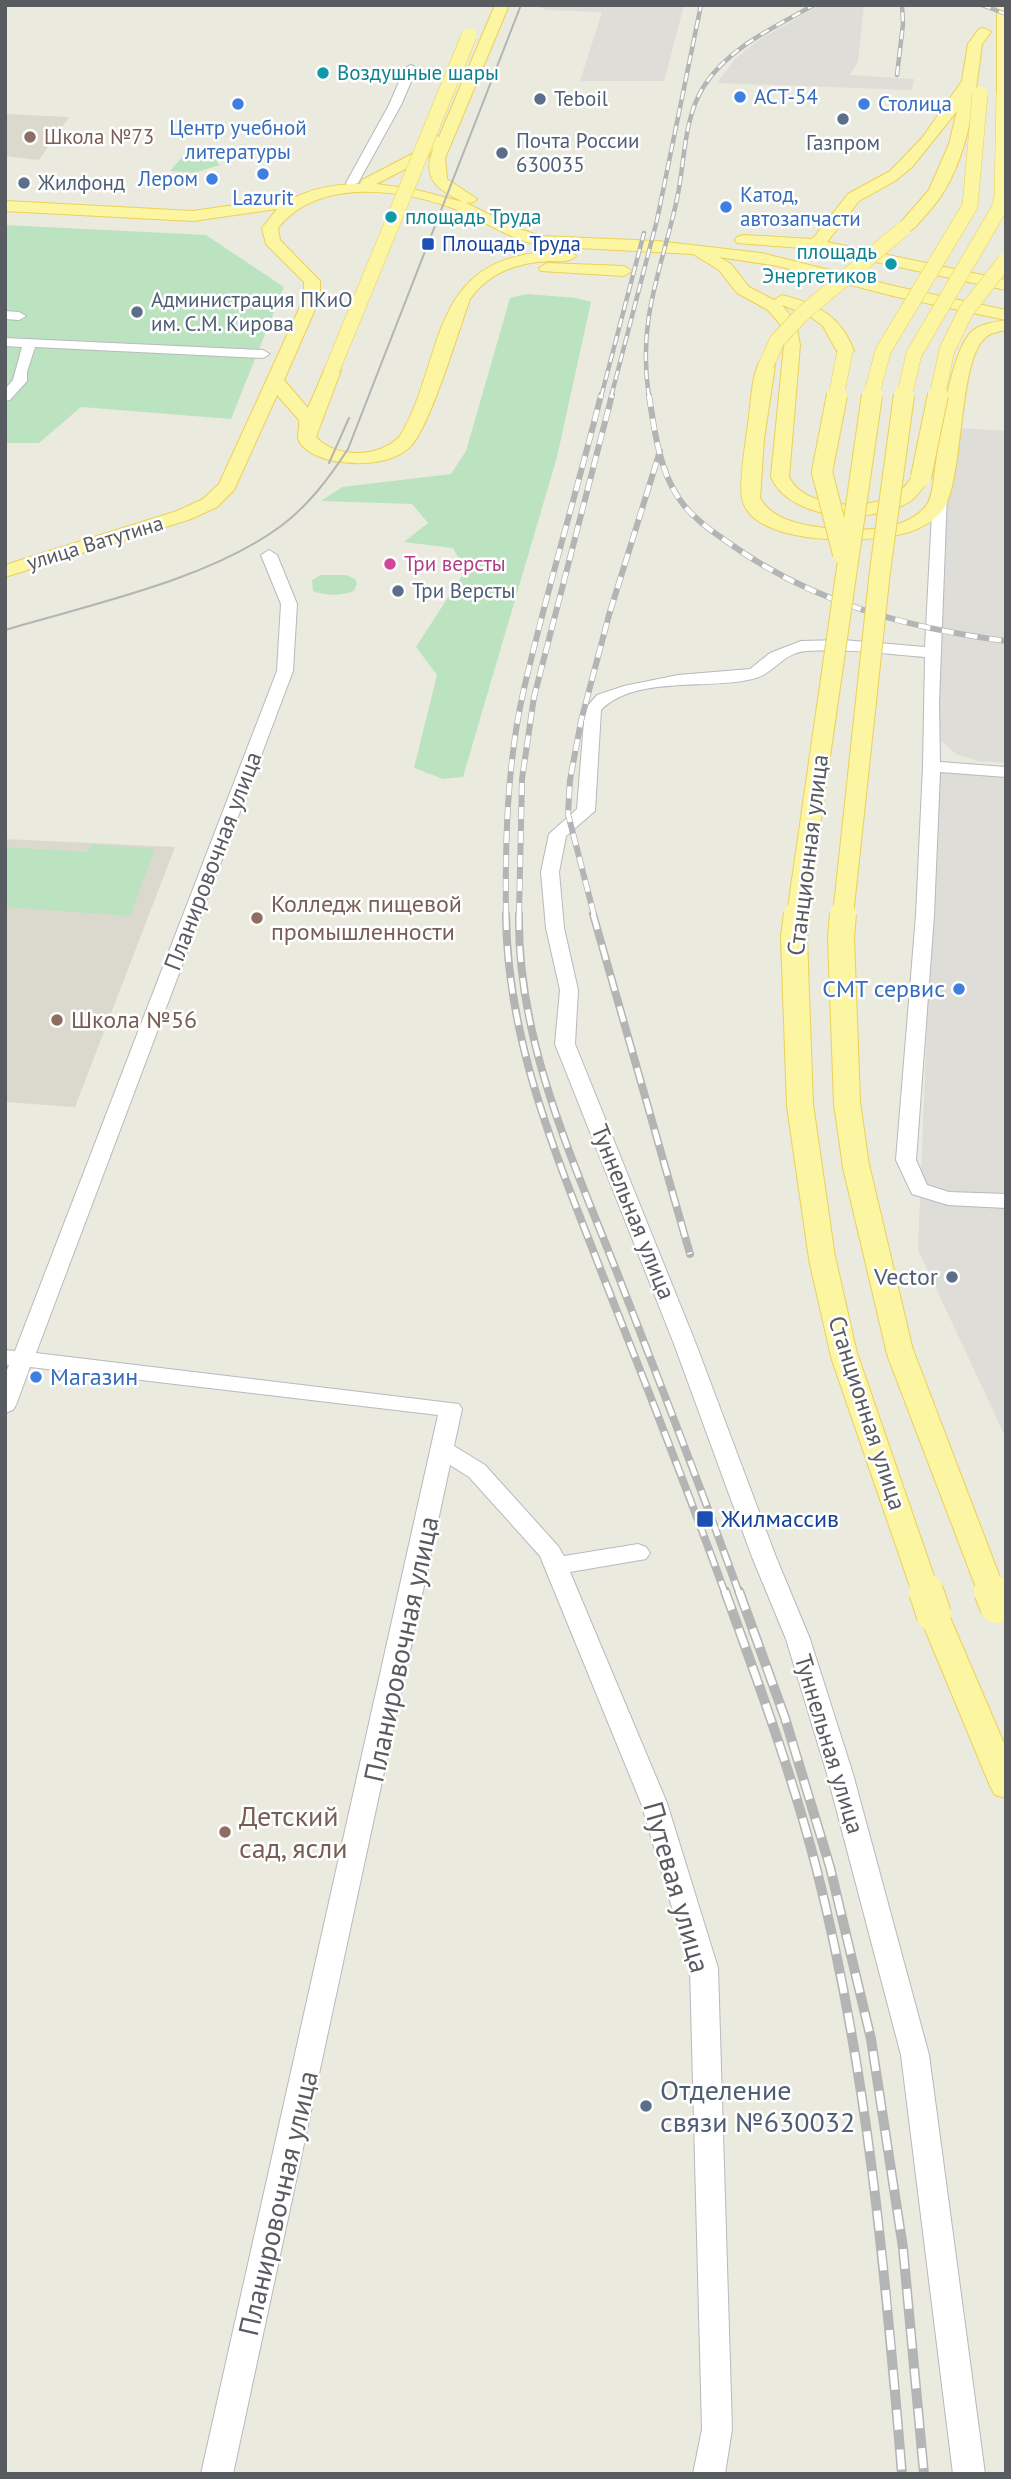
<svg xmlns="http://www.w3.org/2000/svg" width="1011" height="2479" viewBox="0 0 1011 2479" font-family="'PT Sans',sans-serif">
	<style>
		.industrial { fill: #deddd7 }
		.education { fill: #dbd9cd }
		.green { fill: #bce3bf }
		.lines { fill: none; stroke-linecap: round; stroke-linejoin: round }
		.minor-casing { stroke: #b7b9be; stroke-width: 2 }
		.major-casing { stroke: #ecd057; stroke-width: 2 }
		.minor { fill: #fff; fill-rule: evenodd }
		.major { fill: #fcf6a3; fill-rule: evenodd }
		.tram { stroke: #b3b4b4; stroke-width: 2 }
		.rail-far3-casing { stroke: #b3b4b4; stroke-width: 4.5 }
		.rail-far2-casing { stroke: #b3b4b4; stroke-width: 6 }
		.rail-far1-casing { stroke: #b3b4b4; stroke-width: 8 }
		.rail-casing { stroke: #b3b4b4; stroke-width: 10 }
		.rail-far3 { stroke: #fff; stroke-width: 2.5; stroke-dasharray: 9; stroke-linecap: butt }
		.rail-far2 { stroke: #fff; stroke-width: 4.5; stroke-dasharray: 12; stroke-linecap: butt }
		.rail-far1 { stroke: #fff; stroke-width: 5; stroke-dasharray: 16; stroke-linecap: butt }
		.rail { stroke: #fff; stroke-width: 7; stroke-dasharray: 20; stroke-linecap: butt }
		.major-bridge-far3-casing { stroke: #ecd057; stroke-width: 16; stroke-linecap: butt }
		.major-bridge-far2-casing { stroke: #ecd057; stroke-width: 22; stroke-linecap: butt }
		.major-bridge-far1-casing { stroke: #ecd057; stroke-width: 28; stroke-linecap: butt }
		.major-bridge-casing { stroke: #ecd057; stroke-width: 36; stroke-linecap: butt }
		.major-bridge-far3 { stroke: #fcf6a3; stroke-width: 15 }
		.major-bridge-far2 { stroke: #fcf6a3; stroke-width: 20 }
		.major-bridge-far1 { stroke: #fcf6a3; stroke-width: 26 }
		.major-bridge { stroke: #fcf6a3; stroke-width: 34 }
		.culture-dot { fill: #0f9aa8; stroke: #fff; stroke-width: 2.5 }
		.shop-dot { fill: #3f7fe0; stroke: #fff; stroke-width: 2.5 }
		.service-dot { fill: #5c6f8a; stroke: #fff; stroke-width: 2.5 }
		.education-dot { fill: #8d6e63; stroke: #fff; stroke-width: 2.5 }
		.transit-dot { fill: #1a4fb4; stroke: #fff; stroke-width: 2.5 }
		.hotel-dot { fill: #d1479c; stroke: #fff; stroke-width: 2.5 }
		.labels { text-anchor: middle; stroke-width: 5; stroke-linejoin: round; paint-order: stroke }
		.far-culture-label { font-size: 21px; fill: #0d838f; stroke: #fff; text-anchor: start }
		.far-shop-label { font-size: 21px; fill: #366cbe; stroke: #fff; text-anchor: start }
		.far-service-label { font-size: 21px; fill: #4e5e75; stroke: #fff; text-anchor: start }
		.far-education-label { font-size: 21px; fill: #785e54; stroke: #fff; text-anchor: start }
		.far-transit-label { font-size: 21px; fill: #164399; stroke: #fff; text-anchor: start }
		.far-street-label { font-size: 21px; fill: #585b60; stroke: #fff }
		.far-hotel-label { font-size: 21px; fill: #b23c85; stroke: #fff; text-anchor: start }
		.street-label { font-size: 24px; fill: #585b60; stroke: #fff }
		.education-label { font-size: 24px; fill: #785e54; stroke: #fff; text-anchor: start }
		.shop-label { font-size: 24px; fill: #366cbe; stroke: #fff; text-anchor: end }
		.service-label { font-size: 24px; fill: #4e5e75; stroke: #fff; text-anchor: end }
		.transit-label { font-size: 24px; fill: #164399; stroke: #fff; text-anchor: start }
		.near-street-label { font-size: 28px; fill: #585b60; stroke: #fff }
		.near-education-label { font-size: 28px; fill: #785e54; stroke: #fff; text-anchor: start }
		.near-service-label { font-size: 28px; fill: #4e5e75; stroke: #fff; text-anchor: start }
	</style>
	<rect width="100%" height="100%" fill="#ebeadf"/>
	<path class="industrial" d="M684 5 664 81H580L602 12 547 10 536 6Z
		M820 5H864L858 61 850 75 914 79 912 90 717 83 736 58 759 40Z
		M958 428 1006 431V763L978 761 956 754 943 743 934 732 944 498Z
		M937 772 1006 777V1438L918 1250Z"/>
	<path class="education" d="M5 114 69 117 39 160 5 156Z
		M5 839 175 847 75 1107 5 1102Z"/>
	<path class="green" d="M220 151 217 162 220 165 194 173 170 171 182 157Z
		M5 225 206 235 284 287 231 419 81 407 39 443H5Z
		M527 294 576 298 591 302 557 457 463 777 443 779 414 768 437 675 416 647 465 571 453 548 404 542 428 523 412 504 321 501 342 487 451 474 466 451 510 298Z
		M321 575H346L355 579 357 583 354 591C340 596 327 596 313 591L312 580Z
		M92 844 155 849 130 916 5 907V847L88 852Z"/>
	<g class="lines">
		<g class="minor-casing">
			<path id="minor" d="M411 65 417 68 401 105 358 183 348 186 346 183 389 105 405 68Z
				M5 311 19 312 26 316 19 320 5 319Z
				M5 338 263 350 270 354 263 358 35 347 27 372V381L10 400 5 401V389L13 380 22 347 5 346Z
				M940 490 947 494 939 703 940 762 1006 767V777L940 772 934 915 916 1160 927 1185 949 1192 1006 1194V1208L948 1205 912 1194 896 1160 916 915 923 766 925 657C886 654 846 648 807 651 784 652 774 673 756 678 711 691 637 674 601 710L595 811 566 836 559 872 564 928 578 990 575 1044 696 1344 776 1557 810 1639 853 1774 929 2055 985 2474H953L901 2055 827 1774 786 1639 752 1557 674 1344 555 1044 560 990 546 928 541 872 549 834 577 809 585 709 597 695 624 686 678 675 750 669 770 653 801 641 843 640 925 647 933 494Z
				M269 550 277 555 297 604 293 671 36 1353 459 1404 462 1409 454 1446 485 1465 558 1546 564 1556 638 1544 646 1547 650 1553 646 1559 570 1572 667 1803 718 1968 732 2429 725 2474H693L702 2429 690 1968 641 1803 540 1556 469 1477 450 1465 233 2474H201L438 1415 30 1367 16 1405 13 1410 5 1413V1375L9 1365 5 1364V1350L15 1351 277 671 281 604 261 555Z"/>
		</g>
		<g class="major-casing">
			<path id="major" d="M495 5H509L445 158 447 179 477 199 474 202 466 203 519 229 541 236 657 241 761 253 898 287 1006 310V320L897 297 778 266 719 257 731 264 749 287 774 300 782 295C817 304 841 316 854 351L845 356 839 355 823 326 808 315 782 305 796 323 800 345 789 477C804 509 870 511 896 494 904 489 909 481 915 473H927L930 477C924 486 918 496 909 502 872 525 790 521 771 477L784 345 780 324 768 310 737 293 719 270 693 254 541 246C511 239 489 224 462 212 406 189 319 176 278 228L280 240 320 281V298L284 380 308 408 326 366H338L341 370 316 437C336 459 380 458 400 436 444 363 427 267 535 253 547 251 567 247 576 256 569 263 559 261 549 261 517 263 489 272 470 299 459 329 429 431 409 448 392 463 363 465 342 462 329 461 299 453 298 436 298 430 300 427 299 420L277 395 234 490 217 507 191 519 5 577V565L177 511 203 499 219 484 304 298V282L266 244 262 228 277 209 193 221 5 211V201L193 211 277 199 284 203C308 189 333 184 360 184L362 180 416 152 427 135 432 134 439 137ZM434 147C421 178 436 189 463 202L413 189 376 184 427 158Z
				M997 5H1006L1004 98 997 94Z
				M984 28 991 32 982 44C974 103 968 173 924 217 918 224 912 232 903 234L895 229 929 190 949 144 957 111 912 167 895 181 859 201 827 242 1006 280V290L815 249 737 243 735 240 737 237 743 235 811 239 815 236 848 194 890 171 922 138 962 81 968 44 979 29Z
				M547 263 624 266 632 271 624 276 541 271 539 268Z
				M1006 320V330C999 331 991 333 986 337 958 359 964 473 945 506 939 517 928 524 917 529 882 545 751 549 742 498 739 482 746 440 748 424 751 405 751 377 760 361L766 360 775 365 764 439 760 498C772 520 802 525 825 528 856 531 904 533 926 506 933 497 933 481 935 470 940 437 949 356 971 332 979 324 995 322 1006 320Z
				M934 1604 945 1607 949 1615 1006 1748V1798L995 1795 990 1786 919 1615 923 1607Z"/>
		</g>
		<use href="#minor" class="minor"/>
		<use href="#major" class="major"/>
		<path class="tram" d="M329 463 349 418
			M5 630C92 604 208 580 281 526 309 505 329 478 348 449L521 5"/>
		<g class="rail-far3-casing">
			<path id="rail-far3" d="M982 5 1006 14
				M897 75 903 24 902 5
				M601 397 644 233
				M611 397 657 220 701 5
				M649 397C637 320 661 272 677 199 685 162 683 119 704 86 729 47 775 27 814 5"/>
		</g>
		<g class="rail-far2-casing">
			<path id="rail-far2" d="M649 395C654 428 659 469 678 497 690 516 710 530 729 543 811 602 907 628 1006 641
				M506 915C505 841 507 766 523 693 546 593 576 495 601 395
				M519 915 522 779 534 697 612 395
				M594 915 568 814 570 780 581 721 609 615 660 451"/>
		</g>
		<g class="rail-far1-casing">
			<path id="rail-far1" d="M506 914C507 1044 559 1162 605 1281 646 1385 687 1488 725 1593
				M519 914C517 1039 571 1156 616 1270 658 1378 700 1485 739 1593
				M593 914 690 1254"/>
		</g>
		<g class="rail-casing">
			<path id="rail" d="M725 1591C758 1682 792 1774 816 1867 867 2066 885 2270 902 2474
				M739 1591 785 1718 830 1867 871 2039 903 2248 924 2474"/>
		</g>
		<use href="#rail-far3" class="rail-far3"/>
		<use href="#rail-far2" class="rail-far2"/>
		<use href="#rail-far1" class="rail-far1"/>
		<use href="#rail" class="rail"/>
		<g class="major-bridge-far3-casing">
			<path id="major-bridge-far3" d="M766 365 777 341 801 315 903 229
				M332 370 469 36
				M836 397 845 351
				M871 397 883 351 970 206 980 94
				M904 397 914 354 999 209 1002 197 1004 94
				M937 397 947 350 966 311 1006 260"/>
		</g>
		<g class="major-bridge-far2-casing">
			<path id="major-bridge-far2" d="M837 395 822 472 843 554
				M921 477 938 395
				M797 915 872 395
				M843 915 880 571 904 395"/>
		</g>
		<g class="major-bridge-far1-casing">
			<path id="major-bridge-far1" d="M797 914 794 937 800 1105 822 1258 844 1355 926 1593
				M843 914 841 937 847 1103 856 1166 900 1352 992 1593"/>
		</g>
		<g class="major-bridge-casing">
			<path id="major-bridge" d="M926 1591 934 1615
				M991 1591 997 1606"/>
		</g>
		<use href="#major-bridge-far3" class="major-bridge-far3"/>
		<use href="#major-bridge-far2" class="major-bridge-far2"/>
		<use href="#major-bridge-far1" class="major-bridge-far1"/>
		<use href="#major-bridge" class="major-bridge"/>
	</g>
	<g class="culture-dot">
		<circle cx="323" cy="73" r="7"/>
		<circle cx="391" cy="217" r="7"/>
		<circle cx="891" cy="264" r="7"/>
	</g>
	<g class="shop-dot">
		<circle cx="740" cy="97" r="7"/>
		<circle cx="238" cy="104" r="7"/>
		<circle cx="864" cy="104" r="7"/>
		<circle cx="263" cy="174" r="7"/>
		<circle cx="212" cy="179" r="7"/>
		<circle cx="726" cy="207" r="7"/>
		<circle cx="959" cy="989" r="7"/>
		<circle cx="36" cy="1377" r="7"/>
	</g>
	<g class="service-dot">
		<circle cx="540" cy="99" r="7"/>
		<circle cx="843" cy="119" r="7"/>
		<circle cx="502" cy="153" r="7"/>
		<circle cx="24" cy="183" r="7"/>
		<circle cx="137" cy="312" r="7"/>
		<circle cx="398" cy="591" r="7"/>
		<circle cx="952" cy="1277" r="7"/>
		<circle cx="646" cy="2106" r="7"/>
	</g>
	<g class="education-dot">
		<circle cx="30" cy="137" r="7"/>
		<circle cx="257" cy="918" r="7"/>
		<circle cx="57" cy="1020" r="7"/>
		<circle cx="225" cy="1832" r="7"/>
	</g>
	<g class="transit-dot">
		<rect x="421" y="237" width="14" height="14" rx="3.5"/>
		<rect x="696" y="1510" width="18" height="18" rx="3.5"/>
	</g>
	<circle class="hotel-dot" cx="390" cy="564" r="7"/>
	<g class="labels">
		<g class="far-culture-label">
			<text x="337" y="80">Воздушные шары</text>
			<text x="405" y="224">площадь Труда</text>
			<text x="877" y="259" text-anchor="end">площадь<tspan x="877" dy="24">Энергетиков</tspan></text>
		</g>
		<g class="far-shop-label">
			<text x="754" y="104">АСТ-54</text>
			<text x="878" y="111">Столица</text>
			<text x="238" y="135" text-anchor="middle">Центр учебной<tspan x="238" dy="24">литературы</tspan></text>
			<text x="198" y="186" text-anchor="end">Лером</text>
			<text x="740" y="202">Катод,<tspan x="740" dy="24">автозапчасти</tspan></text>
			<text x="263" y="205" text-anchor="middle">Lazurit</text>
		</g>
		<g class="far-service-label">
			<text x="554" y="106">Teboil</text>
			<text x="516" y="148">Почта России<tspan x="516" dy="24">630035</tspan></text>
			<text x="843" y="150" text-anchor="middle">Газпром</text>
			<text x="38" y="190">Жилфонд</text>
			<text x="151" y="307">Администрация ПКиО<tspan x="151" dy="24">им. С.М. Кирова</tspan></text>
			<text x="412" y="598">Три Версты</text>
		</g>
		<g class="far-education-label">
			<text x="44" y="144">Школа №73</text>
		</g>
		<g class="far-transit-label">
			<text x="442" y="251">Площадь Труда</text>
		</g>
		<g class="far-street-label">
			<text transform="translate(95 543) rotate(-17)" y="7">улица Ватутина</text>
		</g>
		<g class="far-hotel-label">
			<text x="404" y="571">Три версты</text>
		</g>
		<g class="street-label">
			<text transform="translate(808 855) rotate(-83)" y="8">Станционная улица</text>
			<text transform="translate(213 861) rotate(-69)" y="8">Планировочная улица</text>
			<text transform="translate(633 1212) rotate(68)" y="8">Туннельная улица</text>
			<text transform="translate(867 1413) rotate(72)" y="8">Станционная улица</text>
			<text transform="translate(829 1744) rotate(73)" y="8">Туннельная улица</text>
		</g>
		<g class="education-label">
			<text x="271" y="912">Колледж пищевой<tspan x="271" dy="28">промышленности</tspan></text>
			<text x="71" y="1028">Школа №56</text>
		</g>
		<g class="shop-label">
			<text x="945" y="997">СМТ сервис</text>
			<text x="50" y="1385" text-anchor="start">Магазин</text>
		</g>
		<g class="service-label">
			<text x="938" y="1285">Vector</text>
		</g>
		<g class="transit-label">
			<text x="721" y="1527">Жилмассив</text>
		</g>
		<g class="near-street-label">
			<text transform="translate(401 1649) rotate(-78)" y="10">Планировочная улица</text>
			<text transform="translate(677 1887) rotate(74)" y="10">Путевая улица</text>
			<text transform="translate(278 2203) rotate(-77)" y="10">Планировочная улица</text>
		</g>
		<g class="near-education-label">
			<text x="239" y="1826">Детский<tspan x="239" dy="32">сад, ясли</tspan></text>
		</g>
		<g class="near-service-label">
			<text x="660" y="2100">Отделение<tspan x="660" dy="32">связи №630032</tspan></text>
		</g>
	</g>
	<rect width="1011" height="2479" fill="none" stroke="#585b60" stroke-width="14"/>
</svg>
